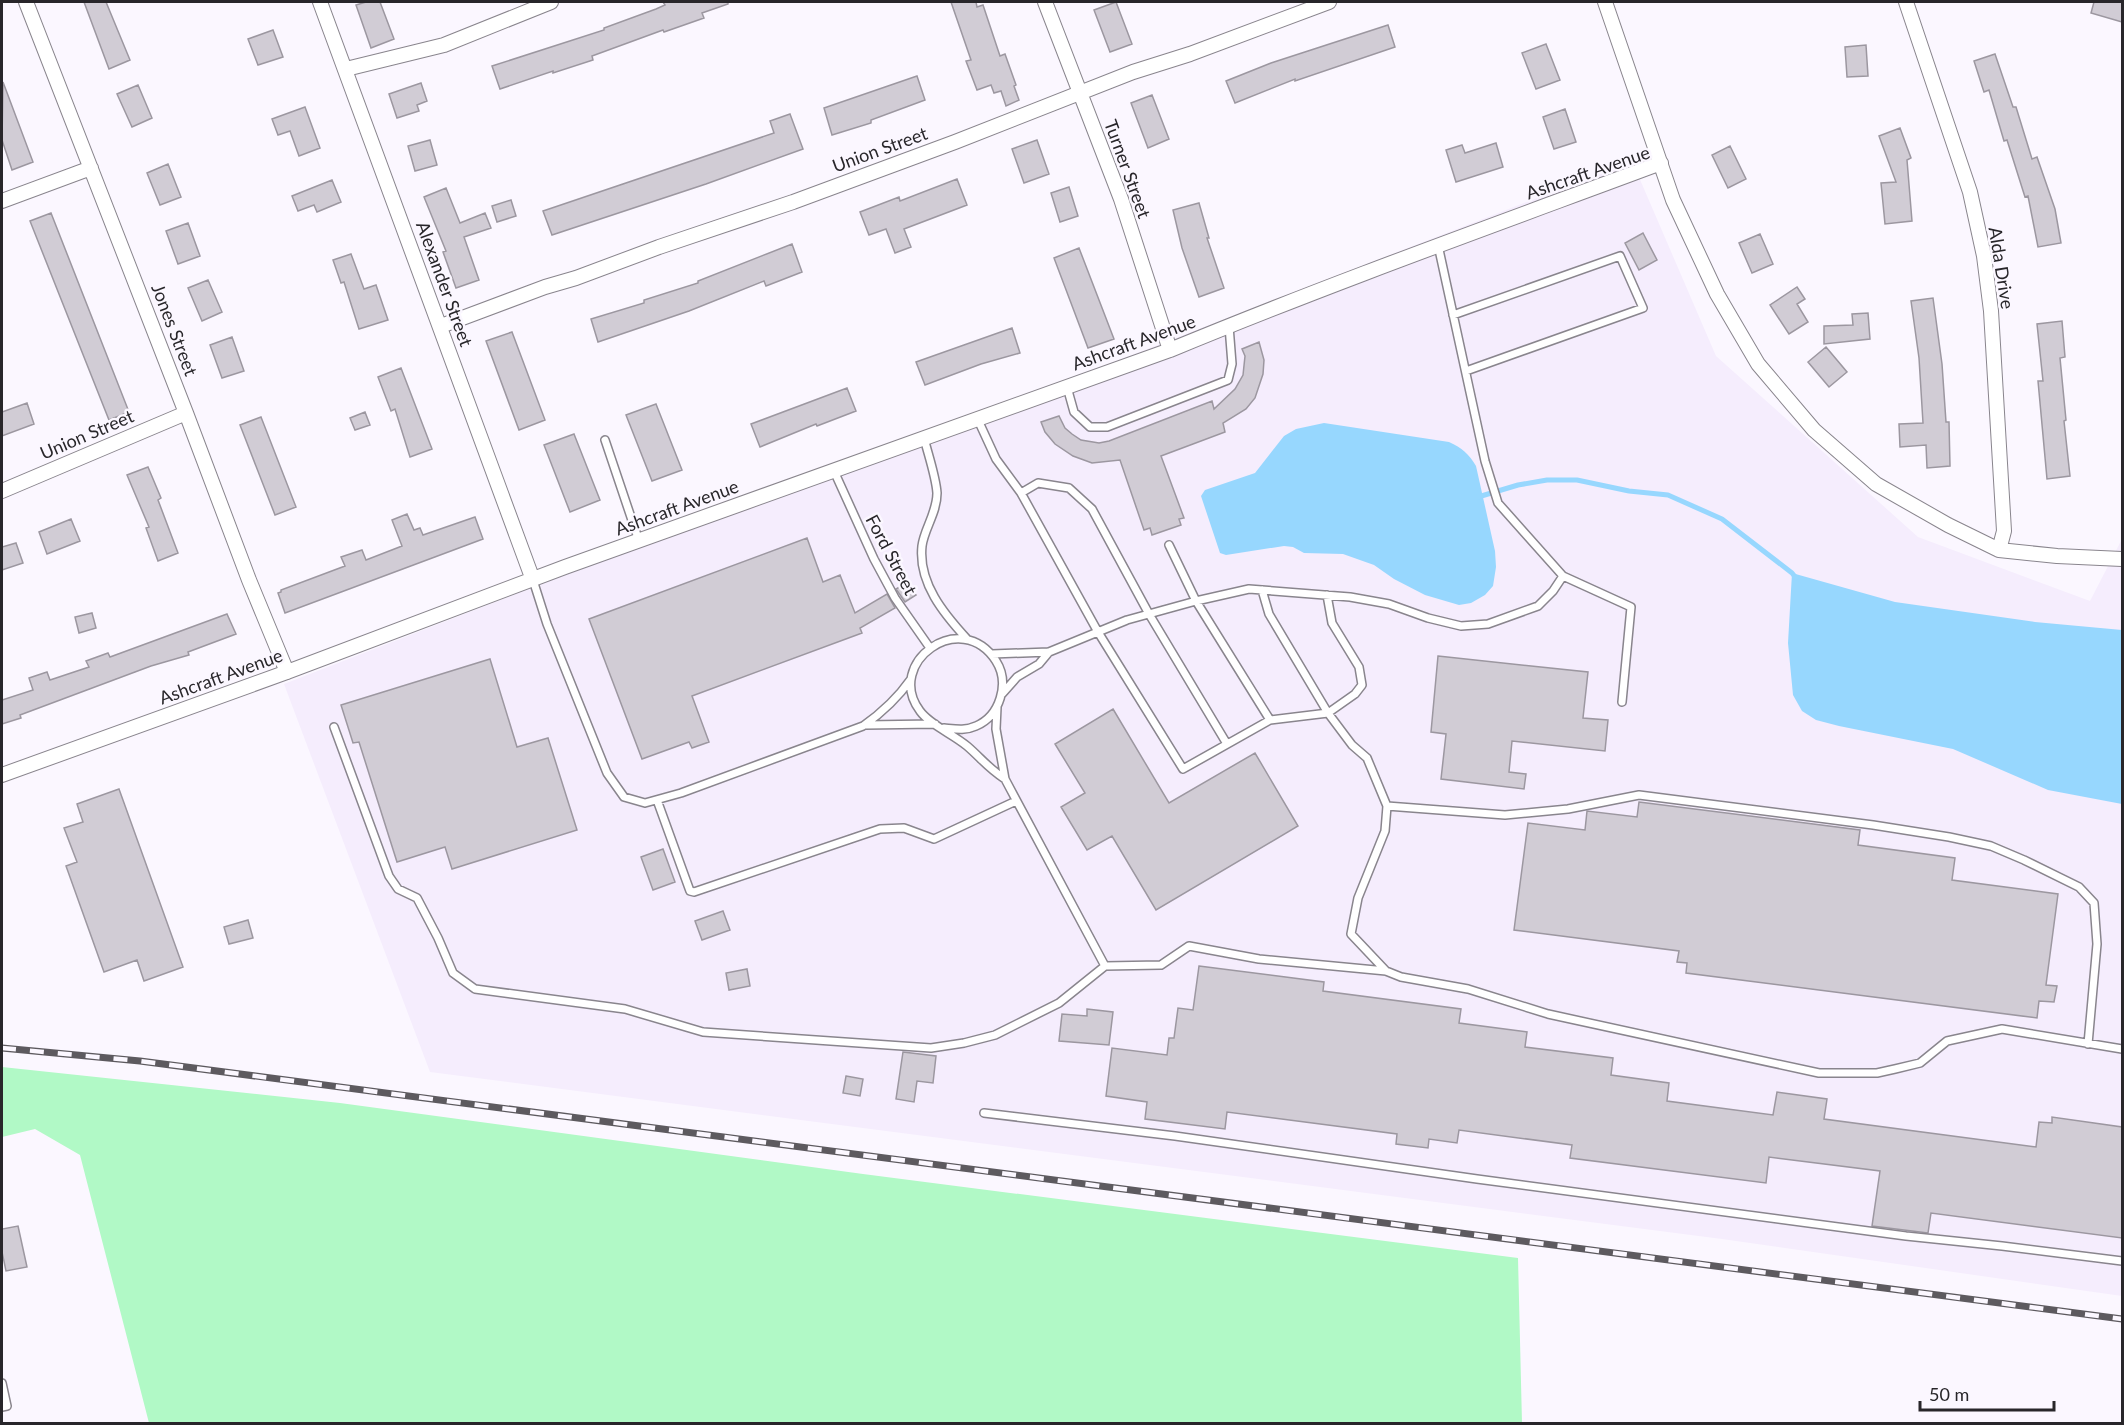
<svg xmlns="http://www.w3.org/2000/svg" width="2124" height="1425" viewBox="0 0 2124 1425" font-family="Lato,sans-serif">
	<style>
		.built { fill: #f5edfd }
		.green { fill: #b1f9c6 }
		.water { fill: #97d7fe }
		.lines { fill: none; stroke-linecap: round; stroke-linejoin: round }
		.stream { stroke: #97d7fe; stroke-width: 5 }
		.building { fill: #d1ccd5; stroke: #9c97a0; stroke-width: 1.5 }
		.service-casing { stroke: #89858d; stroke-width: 10 }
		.minor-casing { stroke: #89858d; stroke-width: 16 }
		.service { stroke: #fff; stroke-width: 7 }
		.minor { stroke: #fff; stroke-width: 14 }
		.rail-casing { stroke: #5d5a5f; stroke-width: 7 }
		.rail { stroke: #fbf7ff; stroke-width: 4.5; stroke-dasharray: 14; stroke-linecap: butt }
		.labels { text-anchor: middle; stroke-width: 5; stroke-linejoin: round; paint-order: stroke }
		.street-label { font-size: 18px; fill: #28262a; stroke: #fbf7ff }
	</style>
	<rect width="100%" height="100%" fill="#fbf7ff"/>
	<path class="built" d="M1632 161 1716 356 1918 537 2090 601 2122 539V1296L1722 1239 430 1072 284 684Z"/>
	<path class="green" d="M2 1067 340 1103 863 1174 1518 1258 1522 1423H149L80 1155 35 1129 2 1137Z"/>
	<path class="water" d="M1324 423 1449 442C1462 448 1469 454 1476 466L1495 551 1496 567 1493 586 1485 595 1471 603 1459 605 1425 595 1394 579 1374 565 1343 554 1304 553 1293 547 1284 546 1226 555 1220 553 1201 496 1205 490 1255 473 1284 436 1296 429Z
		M1792 573 1895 602 2035 622 2122 630V804L2048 790 1953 749 1839 726 1816 720 1802 711 1793 695 1788 643Z"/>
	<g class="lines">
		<path class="stream" d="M1478 497 1518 485 1547 480H1577L1629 491 1668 495 1722 519 1792 573 1796 578"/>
	</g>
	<path class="building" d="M84 2H106L130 60 109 69Z
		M366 2H380L394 39 371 48 356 5Z
		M663 2H728V4L702 13 704 18 664 32 663 30 592 56 593 60 553 73V71L500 89 492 66 604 30V28L656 9 665 5Z
		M951 2H976L977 7 983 5 1000 56 1005 54 1016 85 1014 86 1019 100 1006 106 1001 91 994 93 991 85 977 90 966 61 971 60Z
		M1116 2 1132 44 1110 52 1094 10Z
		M2094 2H2122V22L2091 13Z
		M1388 25 1395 47 1295 81V79L1235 103 1226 81 1271 63Z
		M273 30 283 57 258 65 248 39Z
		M1546 44 1560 80 1536 89 1522 53Z
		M1866 45 1868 76 1847 77 1845 47Z
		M1995 54 2013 107H2016L2032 159 2037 157 2055 209 2061 243 2038 247 2028 196 2025 197 2007 140 2004 141 1989 90 1984 92 1974 61Z
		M917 76 925 100 871 120V123L832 135 824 108Z
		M3 82 33 162 12 170 2 140Z
		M421 83 427 101 417 105 419 111 397 118 389 94Z
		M138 85 152 118 132 127 117 94Z
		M1152 95 1169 139 1148 148 1131 103Z
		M305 107 320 148 299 156 290 131 278 135 272 119Z
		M1565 109 1576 142 1554 149 1543 117Z
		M790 114 803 149 706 184 552 235 543 211 774 133 770 121Z
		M1900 128 1911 158 1907 160 1912 221 1885 224 1881 183 1896 182 1879 136Z
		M430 140 437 165 415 171 408 146Z
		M1037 140 1049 174 1024 183 1012 149Z
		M1496 143 1503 167 1456 182 1446 150 1462 145 1465 153Z
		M1730 146 1746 179 1728 188 1712 155Z
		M168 164 181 197 160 205 147 173Z
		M957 179 967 205 904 229 911 247 895 253 886 229 869 235 860 212 899 197 900 201Z
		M332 180 341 202 317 212 314 205 298 211 292 196Z
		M1069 187 1078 216 1060 222 1051 193Z
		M446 188 460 223 485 213 491 228 464 237 479 280 456 288 443 252 446 251 424 197Z
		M511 200 516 216 497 222 492 206Z
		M1199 203 1209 238H1207L1224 288 1199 297 1182 248 1173 210Z
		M51 213 129 412 109 420 30 221Z
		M188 223 200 256 178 264 166 231Z
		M1643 233 1657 260 1639 270 1625 243Z
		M1760 234 1773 264 1752 273 1739 243Z
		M792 244 802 272 766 286 764 281 689 311 598 342 591 319 644 303V300L698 283V281Z
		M1079 248 1114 339 1088 348 1054 258Z
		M351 254 364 289 376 285 388 320 359 329 344 282 341 283 333 260Z
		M208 280 222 312 202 321 188 288Z
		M1797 287 1805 299 1797 304 1808 322 1789 334 1770 305Z
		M1933 298 1942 364 1946 422H1949L1950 466 1927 468 1926 445 1900 447 1899 424 1923 423 1919 358 1911 301Z
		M1868 313 1870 339 1824 344V326L1853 325 1852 314Z
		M2062 321 2065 357 2060 358 2066 420 2064 421 2070 476 2047 479 2038 381H2043L2037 324Z
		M1012 328 1020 353 981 364 925 385 916 362Z
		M512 332 545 420 519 430 486 341Z
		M232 337 244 371 222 378 210 345Z
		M1259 342 1264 360 1263 374 1255 398 1246 409 1223 423 1225 432 1161 456 1184 518 1179 519 1181 525 1152 535 1150 528 1144 530 1120 460 1092 463 1073 456 1055 444 1045 432 1041 422 1059 416 1065 428 1072 434 1081 440 1099 443 1109 441 1212 401 1214 409 1235 389 1243 375 1245 356 1242 349Z
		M1826 347 1847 372 1829 387 1808 362Z
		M401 368 432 449 410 457 395 409 391 411 378 377Z
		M847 388 856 411 817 426 816 424 760 447 751 424Z
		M27 403 34 424 2 436V412Z
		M656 404 682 470 652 481 626 415Z
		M365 412 370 425 355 430 350 418Z
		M261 417 296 507 275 515 240 425Z
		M574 434 600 500 570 512 544 445Z
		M148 467 161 498 158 500 178 553 158 561 146 528 149 527 127 475Z
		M407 514 414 530 420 528 423 535 475 517 483 539 285 613 278 593 281 592V590L345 566 341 557 362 550 366 560 402 546 392 520Z
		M71 519 80 541 47 554 39 532Z
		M807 538 823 582 840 575 855 613 887 594 895 608 860 628 862 633 692 696 709 742 692 748 689 742 642 759 589 619Z
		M16 543 23 563 2 570V547Z
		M908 582 916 595 905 602 896 589Z
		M92 613 96 628 79 633 75 617Z
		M227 614 236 634 188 652 189 655 151 666 20 715 21 718 2 724V700L33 690 29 678 47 672 50 680 89 667 86 661 108 653 110 657Z
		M1438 656 1588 672 1583 718 1608 720 1605 751 1512 741 1509 772 1526 774 1524 789 1441 779 1446 734 1431 732Z
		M490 659 517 747 548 738 577 830 452 869 445 847 397 862 359 742 353 743 341 705Z
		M1113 709 1169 803 1255 753 1298 826 1156 910 1112 836 1087 850 1061 807 1085 793 1055 744Z
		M119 789 183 967 144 981 137 960 104 972 66 866 77 862 64 828 83 822 77 804Z
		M1639 802 1860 830 1858 845 1955 858 1952 880 2058 894 2046 985 2057 986 2054 1002 2039 1001 2037 1018 1686 973 1687 963 1677 962 1679 951 1514 930 1528 823 1585 830 1587 811 1637 817Z
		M663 849 675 882 653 890 641 857Z
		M723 911 730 930 702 940 695 921Z
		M248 920 253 938 229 944 224 927Z
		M1199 966 1324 982 1323 991 1461 1009 1459 1023 1527 1032 1525 1047 1613 1058 1611 1075 1669 1083 1667 1101 1773 1115 1777 1092 1827 1099 1824 1119 2036 1147 2039 1122 2052 1123V1117L2122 1127V1238L1931 1213 1928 1233 1872 1226 1880 1171 1769 1157 1766 1183 1570 1158 1572 1145 1459 1130 1457 1143 1429 1139 1428 1148 1396 1144 1397 1134 1227 1112 1225 1129 1145 1119 1147 1102 1106 1096 1112 1048 1167 1055 1169 1038H1174L1178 1008 1193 1010Z
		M747 969 750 986 729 990 726 973Z
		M1087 1009 1113 1012 1109 1045 1059 1041 1062 1014 1087 1016Z
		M903 1052 936 1056 933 1083 917 1081 914 1102 896 1099Z
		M846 1076 863 1079 860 1096 843 1093Z
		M18 1226 27 1267 6 1271 2 1252V1229Z"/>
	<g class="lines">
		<g class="service-casing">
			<path id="service" d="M1438 245 1485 461 1498 503 1563 576 1631 607 1622 702
				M1453 315 1620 256 1643 308 1466 371
				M1067 387 1074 412 1090 427H1107L1228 380 1232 364 1229 326
				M978 420 996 459 1021 493 1098 632 1183 769 1270 720 1328 713 1355 694 1362 685 1359 667 1332 623 1327 595
				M924 438C928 454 936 477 937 493 937 513 924 529 922 546 918 583 944 614 967 639
				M605 440 639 541
				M834 471 874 559 895 598 930 648
				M1021 493 1038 483 1069 488 1092 509 1149 614 1227 744
				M1169 545 1196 601 1270 720
				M533 580 547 624 607 773 624 797 645 803 681 793 863 726C883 712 897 699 911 679
				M1262 590 1269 614 1328 713 1352 745 1367 758 1387 806 1385 831 1358 898 1351 934 1386 971
				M992 654 1049 652 1127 620 1196 601 1249 589 1350 597 1389 604 1428 618 1461 626 1488 624 1538 606 1553 591 1563 576
				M1002 694 1017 677 1039 664 1049 652
				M997 707 996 729 1005 779 1105 966
				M865 725 935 724
				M334 727 389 876 398 889 417 898 438 938 453 973 475 989 625 1009 703 1032 931 1048 964 1043 995 1035 1059 1003 1105 966 1161 965 1189 946 1259 959 1386 971 1401 977 1468 989 1548 1014 1819 1073H1877L1895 1069 1920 1063 1947 1041 2002 1029 2122 1049
				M944 728C955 729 965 731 976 726 1000 716 1010 683 996 661 961 607 884 663 920 711 930 725 953 734 967 746 981 758 988 768 1005 779
				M657 800 690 891 694 892 880 829 904 828 934 839 1016 801
				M1387 806 1505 815 1568 809 1639 795 1873 825 1949 837 1991 846 2024 860 2079 887 2094 903 2097 944 2088 1044
				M984 1113 1175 1136 1477 1179 1906 1236 2002 1246 2122 1261
				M2 1383 7 1406 2 1407"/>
		</g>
		<g class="minor-casing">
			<path id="minor" d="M26 2 186 413 249 580 287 672
				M320 2 533 580
				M1045 2 1121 199 1170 350
				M1605 2 1673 200 1717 294 1758 364 1814 430 1876 484 1948 525 1999 550 2057 556 2122 559
				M1906 2 1970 192 1984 256 1991 311 2004 531 1999 550
				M346 69 444 45 551 2
				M2 201 91 168
				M441 326 545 287 576 278 659 247 793 202 955 142 1133 72 1190 54 1329 2
				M2 491 186 413
				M2 775 287 672 565 567 1170 350C1332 283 1497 224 1661 163"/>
		</g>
		<use href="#service" class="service"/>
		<use href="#minor" class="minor"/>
		<g class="rail-casing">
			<path id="rail" d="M2 1048 140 1061 2122 1319"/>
		</g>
		<use href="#rail" class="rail"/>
	</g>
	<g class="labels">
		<g class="street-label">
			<text transform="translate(880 150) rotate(-20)" y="6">Union Street</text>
			<text transform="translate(1127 169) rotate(70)" y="6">Turner Street</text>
			<text transform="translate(1588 173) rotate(-19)" y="6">Ashcraft Avenue</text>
			<text transform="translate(2001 268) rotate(81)" y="6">Alda Drive</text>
			<text transform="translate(444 284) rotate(70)" y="6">Alexander Street</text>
			<text transform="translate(174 330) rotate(69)" y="6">Jones Street</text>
			<text transform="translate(1134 343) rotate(-20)" y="6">Ashcraft Avenue</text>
			<text transform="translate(87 435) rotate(-23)" y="6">Union Street</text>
			<text transform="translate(677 508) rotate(-20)" y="6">Ashcraft Avenue</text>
			<text transform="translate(891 555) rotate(62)" y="6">Ford Street</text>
			<text transform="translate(221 677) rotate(-20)" y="6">Ashcraft Avenue</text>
		</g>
	</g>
	<rect width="2124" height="1425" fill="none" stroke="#28262a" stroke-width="6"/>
	<path d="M1920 1401v9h134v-9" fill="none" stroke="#28262a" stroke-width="3"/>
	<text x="1929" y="1401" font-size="18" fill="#28262a" stroke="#fbf7ff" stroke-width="4.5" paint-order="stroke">50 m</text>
</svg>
